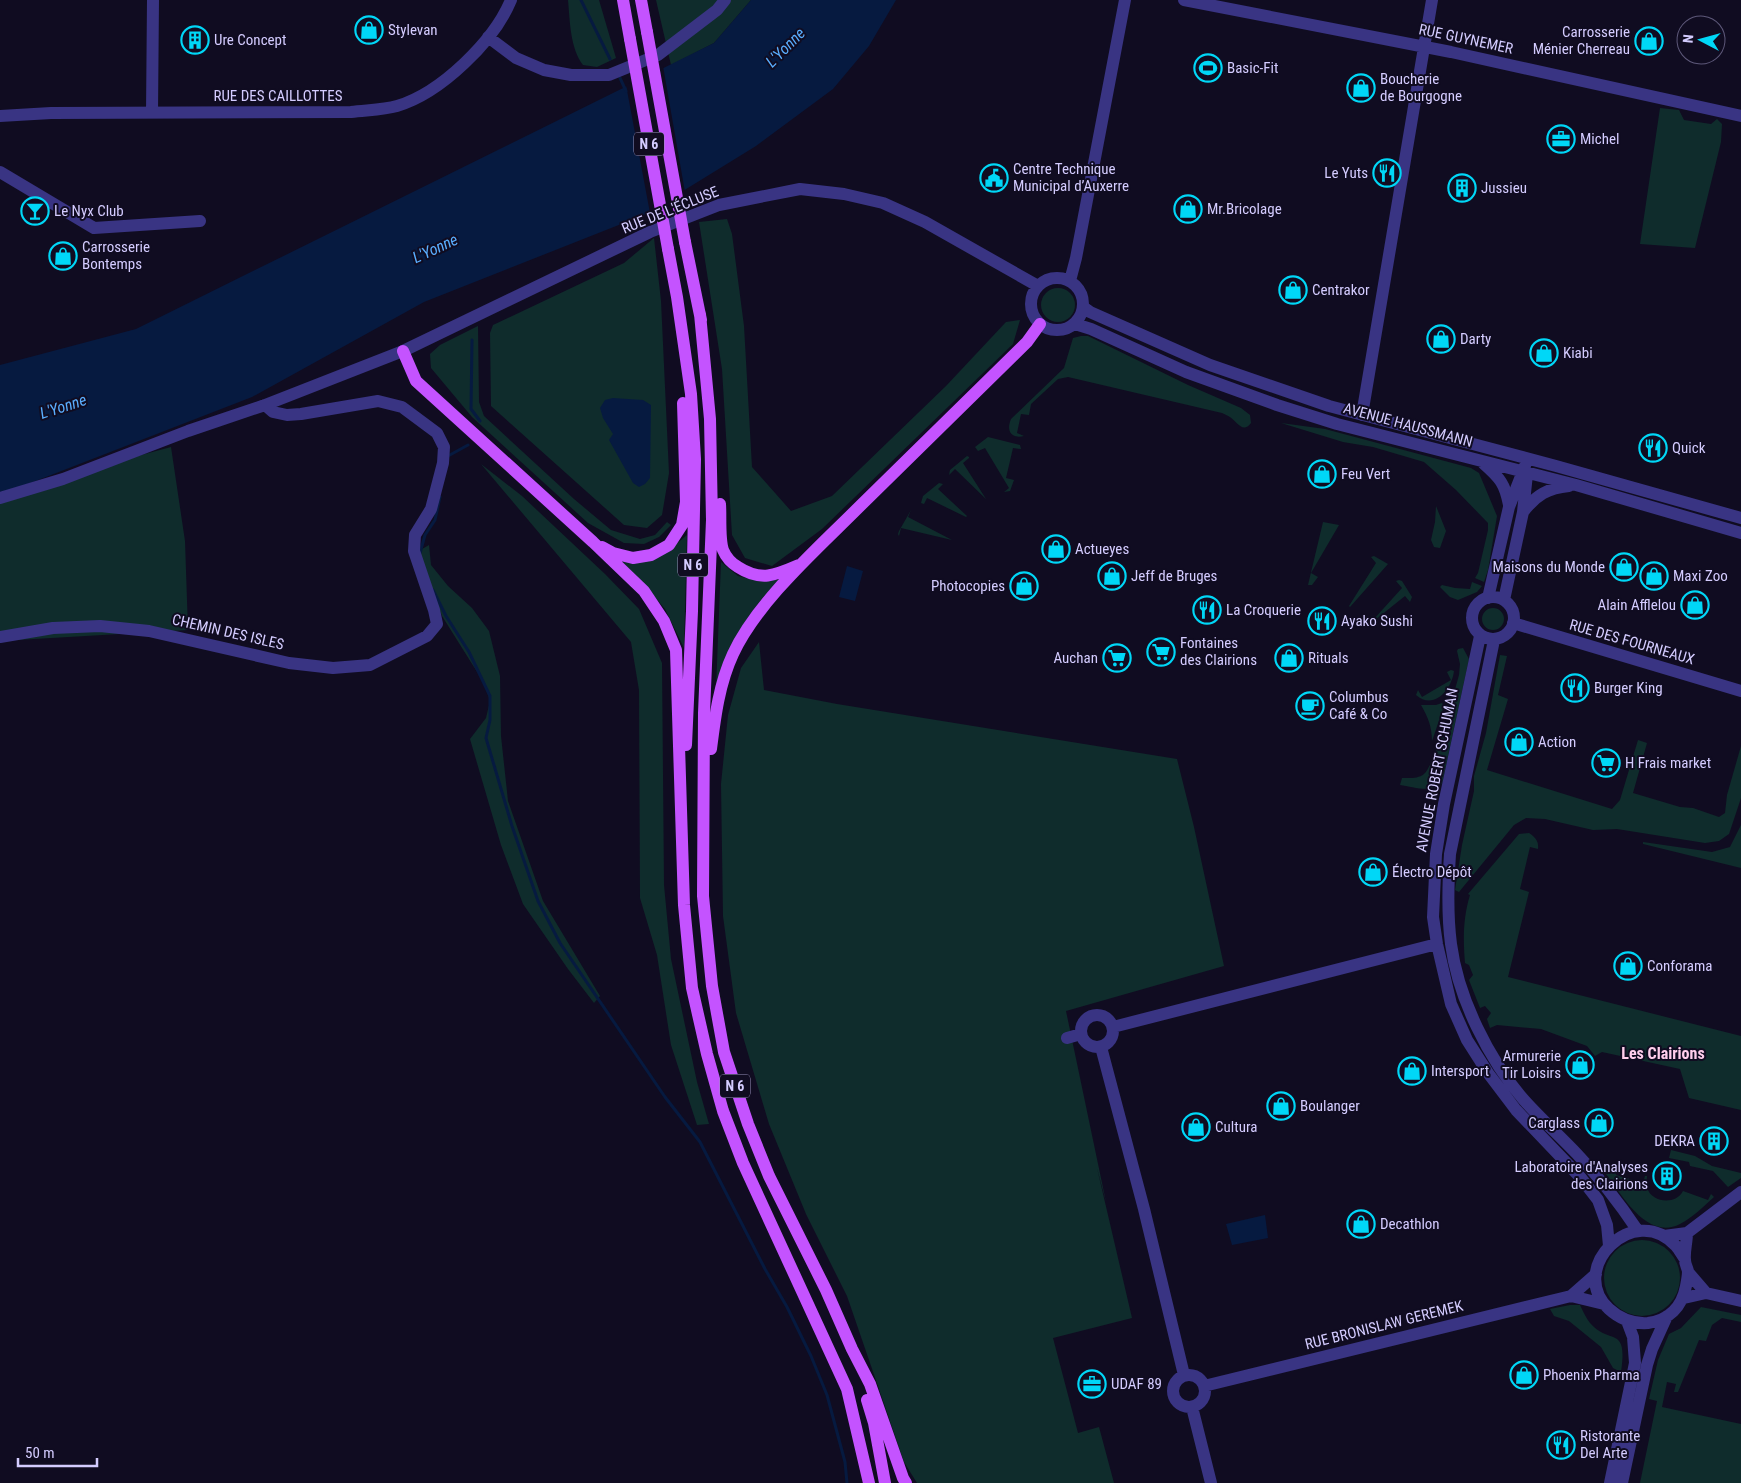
<svg xmlns="http://www.w3.org/2000/svg" width="1741" height="1483" viewBox="0 0 1741 1483" font-family="'Roboto Condensed',sans-serif">
	<style>
		.green { fill: #0f2c2c }
		.water { fill: #061a40 }
		.pier { fill: #100c21 }
		.lines { fill: none; stroke-linecap: round; stroke-linejoin: round }
		.stream { stroke: #061a40; stroke-width: 3 }
		.minor { stroke: #393483; stroke-width: 12 }
		.major { stroke: #c453ff; stroke-width: 12 }
		.major-bridge { stroke: #c453ff; stroke-width: 12 }
		.labels { text-anchor: middle; stroke-width: 4; stroke-linejoin: round; paint-order: stroke }
		.shield { fill: #100c21; stroke: #9992bc; stroke-width: 1 }
		.shield-label { font-size: 14px; font-weight: bold; fill: #d4ccff }
		.poi-label { font-size: 15px; fill: #d4ccff; stroke: #100c21; text-anchor: start }
		.street-label { font-size: 15px; fill: #d4ccff; stroke: #100c21 }
		.water-label { font-size: 16px; font-style: italic; fill: #5aaeff; stroke: #100c21 }
		.neighbourhood-label { font-size: 16px; font-weight: bold; fill: #ffceec; stroke: #100c21 }
	</style>
	<rect width="100%" height="100%" fill="#100c21"/>
	<path class="green" d="M568 0H599L616 58 597 67 583 65C570 48 570 21 568 0Z
		M656 0H751L714 43 671 65Z
		M1660 108 1679 110 1684 120 1711 124 1717 119 1722 124 1721 142 1695 248 1640 244Z
		M727 219 732 234 744 326 752 467 791 511 832 496 946 386 1006 322 1020 320 1013 344 822 529 772 566 745 558 732 535 722 369 699 222Z
		M654 238 661 301 669 473 662 515 647 528 624 525 491 406 490 333 493 325 624 263Z
		M1041 305a17 17 0 1 1 34 0a17 17 0 1 1-34 0Z
		M478 326 479 402 484 416 574 499 611 530 640 539 655 535 667 522 671 525 659 537 644 544 624 543 588 523 472 417 431 368 430 354 440 345Z
		M1081 336H1088L1188 385 1241 408 1250 415 1251 423C1243 434 1237 422 1230 417 1227 415 1224 414 1222 413L1068 377 1058 379 1031 404 1029 415 1021 414 1017 433 1024 436C1011 439 1006 431 1011 419L1064 368 1073 338Z
		M1281 423 1325 429 1471 468 1479 473 1497 516 1488 570 1484 582 1475 578 1478 573 1488 530V523L1456 490 1424 462 1373 447 1343 442Z
		M988 437 1020 445 1021 449 1013 448 1006 478 1014 480 1010 491 1004 492 1009 488 985 448 978 451 975 447Z
		M171 447 185 541 188 630 0 641V493Z
		M967 456 969 457V458L963 463 986 499 955 469 949 475 950 470Z
		M481 464 522 496 605 574 639 609 662 663 664 885 671 959 697 1082 709 1124 697 1125 671 1045 657 955 640 898 639 690 631 642Z
		M939 483 943 484 938 489 967 516 966 517 927 498 924 504 921 503 923 496Z
		M1436 506 1446 531 1440 548 1434 547 1431 540 1435 522Z
		M911 510 908 517 952 540 901 528 899 536 898 534 899 531Z
		M1323 522 1339 525 1311 573 1318 577 1312 585H1308Z
		M687 535 684 648 665 609 643 583 618 558 675 545Z
		M429 545 431 565 448 586 472 608 489 631 500 676 501 736 508 801 543 901 600 996 594 1003 568 969 523 904 501 845 470 739 486 718 490 701 484 683 442 616 417 552Z
		M1374 556 1388 564 1350 607 1349 606 1376 563 1371 557Z
		M721 562 738 576 746 578 780 580 763 597 748 617 716 689Z
		M1399 580 1402 581 1412 597 1410 602 1405 596 1375 620 1374 619 1402 588 1396 581Z
		M1472 582 1482 586 1477 592 1458 600 1450 597 1440 587 1442 585 1455 588 1470 589Z
		M1482 619a11 11 0 1 1 22 0a11 11 0 1 1-22 0Z
		M759 642 764 690 837 704 1177 759 1194 827 1224 966 1066 1011 1106 1202 1097 1168 1132 1318 1053 1338 1078 1433 1099 1427 1114 1483H917L904 1462 847 1296 806 1214 769 1124 736 1013 723 916 721 784 728 715 741 668Z
		M1463 648 1469 659 1442 784C1431 793 1413 787 1400 785L1402 778C1409 778 1418 779 1424 774 1435 765 1454 693 1459 675L1460 664 1457 651 1458 649Z
		M1500 655 1507 656 1498 695 1508 699 1487 770 1612 809 1620 800 1638 740 1647 743 1633 793 1680 807 1693 808 1719 817 1725 813 1727 795 1741 746V798L1729 834 1719 841 1705 843 1617 829 1593 830 1545 819 1526 818 1514 825 1459 892 1455 890 1462 845 1474 791V776L1486 733Z
		M1451 670 1454 671C1452 689 1434 711 1416 695L1418 690 1422 697 1451 680 1447 672Z
		M1442 703 1444 706 1432 741C1432 727 1428 717 1421 705H1436Z
		M1741 825V868L1643 844V842L1712 852 1730 847Z
		M1529 833C1535 837 1539 841 1538 849L1530 847 1520 889 1529 892 1508 977 1741 1036V1110L1689 1098 1680 1069 1602 1052 1595 1056 1587 1046 1541 1029 1497 1025 1490 1028 1487 1019 1491 1013 1485 1006 1480 1008 1469 980 1473 975 1469 965 1465 963C1463 939 1463 918 1470 895L1468 894 1519 834Z
		M1671 1150 1695 1156 1712 1166 1741 1173V1178L1728 1187 1713 1171 1690 1166 1689 1162 1669 1158Z
		M1617 1168 1616 1175 1643 1183 1645 1176H1647C1647 1179 1646 1184 1647 1188 1652 1203 1676 1205 1683 1191L1708 1200 1711 1194 1714 1197C1704 1206 1692 1218 1680 1224 1647 1241 1622 1195 1606 1174Z
		M1604 1278a38 38 0 1 1 76 0a38 38 0 1 1-76 0Z
		M1570 1305H1580C1583 1311 1586 1318 1590 1323 1610 1346 1628 1324 1621 1372L1613 1368 1601 1347 1569 1321 1554 1316 1550 1309Z
		M1701 1307 1741 1315V1322L1722 1318 1712 1325 1706 1341 1699 1340 1678 1392H1674L1676 1384 1667 1382 1662 1407 1741 1424V1483H1640L1657 1401 1649 1399 1658 1360 1669 1334 1681 1328Z"/>
	<path class="water" d="M751 0H896L869 46 833 89 756 146 644 215 424 302 252 397 15 489 0 492V365L136 329 714 43Z
		M613 398 643 400 651 405 650 478 645 484 639 487 633 483 609 440 613 434 603 418 600 408 605 400Z
		M847 566 863 571 855 601 839 597Z
		M1265 1215 1268 1238 1232 1245 1226 1224Z"/>
	<path class="pier" d="M663 66 685 192 650 213 626 85Z"/>
	<g class="lines">
		<path class="stream" d="M581 0 610 59
			M620 78 626 91
			M472 340 471 409 480 421
			M448 456 468 445
			M420 553 425 535 435 520 440 497
			M433 590 446 616 469 652 490 696V720L486 738 512 826 538 901 560 943 665 1097 700 1142 765 1269 787 1307 811 1356 827 1395 845 1462 847 1483"/>
		<path class="minor" d="M1184 0 1451 52 1741 116
			M488 37 516 58 544 70 571 75H609L658 55 717 10 725 0
			M152 113 153 0
			M0 116 51 113 351 112C366 110 383 110 397 106 441 93 494 41 511 0
			M0 172 94 228 200 221
			M1031 304a26 26 0 1 1 52 0a26 26 0 1 1-52 0Z
			M1068 280 1071 277 1076 258 1125 0
			M1083 307 1090 312 1210 365 1329 406 1556 466 1741 518
			M1075 324 1091 329 1186 372 1277 405 1337 424 1576 485 1741 533
			M1362 415 1432 0
			M1484 464C1500 478 1505 484 1509 505
			M0 498 63 479 188 431 265 405 403 351 650 232 719 205 800 189 844 194 883 203 925 222 1038 286
			M1523 512C1536 495 1548 488 1569 486
			M1472 618a21 21 0 1 1 42 0a21 21 0 1 1-42 0Z
			M1488 598 1509 507 1525 466
			M1504 600 1523 512 1527 474
			M1513 623 1741 691
			M1480 636 1444 804 1436 854 1433 917 1437 944 1451 1004 1467 1040 1488 1073 1516 1110 1581 1178 1598 1200 1607 1225 1609 1246
			M0 637 53 628 100 626 149 631 289 663 333 668 370 665 427 636 437 624 434 610 414 551 415 535 431 509 443 463 444 447 437 433 402 407 378 401 301 414 287 415 273 412 265 405
			M1494 640 1450 854C1448 884 1447 914 1451 944 1458 998 1489 1060 1524 1100 1541 1119 1560 1136 1577 1154 1600 1178 1620 1204 1638 1231
			M1081 1031a16 16 0 1 1 32 0a16 16 0 1 1-32 0Z
			M1113 1027 1437 944
			M1067 1038 1081 1034
			M1101 1047 1144 1209 1184 1375
			M1664 1236 1687 1233 1741 1192
			M1685 1259C1682 1255 1679 1249 1676 1246 1634 1200 1566 1269 1609 1309 1620 1319 1633 1324 1648 1323 1669 1320 1682 1307 1686 1286 1687 1281 1688 1276 1688 1271 1687 1267 1685 1264 1685 1260 1684 1252 1687 1242 1687 1233
			M1688 1272 1706 1293
			M1571 1296 1596 1274
			M1684 1298 1706 1293 1741 1301
			M1173 1391a16 16 0 1 1 32 0a16 16 0 1 1-32 0Z
			M1204 1386 1571 1296 1604 1304
			M1192 1407 1211 1483
			M1610 1483 1635 1363 1633 1337 1627 1321
			M1622 1483 1647 1365 1652 1349 1667 1316"/>
		<path class="major" d="M623 0 630 39
			M641 0 647 32
			M685 242 701 320
			M668 249 677 297 691 394 695 459 692 611 686 745
			M700 314 710 419 712 520 704 713 703 896 712 986 724 1052 748 1124 769 1176 826 1290 852 1349 870 1384 903 1478 906 1483
			M403 351 416 381 593 542 644 591 664 621 676 650 684 905 692 988 707 1054 723 1111 743 1163 847 1389 869 1483
			M720 504C721 516 719 539 723 550 726 557 731 563 738 567 761 582 776 575 799 565
			M602 547 613 553 633 558 651 555 669 545 682 525 686 502 683 403
			M711 749C715 717 719 684 733 654 757 602 816 550 856 510 913 454 970 398 1027 342L1040 324
			M867 1400 874 1423 885 1483"/>
		<path class="major-bridge" d="M647 32 685 242
			M630 39 668 249"/>
	</g>
	<defs>
		<g id="shop-ring" transform="scale(1.4375)"><circle r="9.5" fill="#100c21" stroke="#00d7f7" stroke-width="1.5"/><path d="M-5-2.5h2.3a2.7 3.5 0 0 1 5.4 0H5L5.5 6h-11ZM-1.5-2.5h3a1.5 2.3 0 0 0-3 0Z" fill="#00d7f7"/></g>
		<g id="building-ring" transform="scale(1.4375)"><circle r="9.5" fill="#100c21" stroke="#00d7f7" stroke-width="1.5"/><path d="M-4-6H4V6H1V3H-1V6H-4ZM-2.5-4.3h1.7v1.8h-1.7ZM.8-4.3h1.7v1.8H.8ZM-2.5-1h1.7V.8h-1.7ZM.8-1h1.7V.8H.8Z" fill="#00d7f7"/></g>
		<g id="stadium-ring" transform="scale(1.4375)"><circle r="9.5" fill="#100c21" stroke="#00d7f7" stroke-width="1.5"/><path d="M0-5a6.5 5 0 1 0 0 10a6.5 5 0 1 0 0-10ZM-3.5-1.8h7v3.6h-7Z" fill="#00d7f7"/></g>
		<g id="office-ring" transform="scale(1.4375)"><circle r="9.5" fill="#100c21" stroke="#00d7f7" stroke-width="1.5"/><path d="M-6-3h4V-5.5h4V-3h4V5H-6ZM-1-4.5V-3h2v-1.5ZM-6 0V1H6V0Z" fill="#00d7f7"/></g>
		<g id="restaurant-ring" transform="scale(1.4375)"><circle r="9.5" fill="#100c21" stroke="#00d7f7" stroke-width="1.5"/><path d="M-5-6h1v4h1v-4h1v4h1v-4h1v5L-1.5 .5V6h-2V.5L-5-1ZM5-6V6H3V1.5H1.5Q1.5-4 5-6Z" fill="#00d7f7"/></g>
		<g id="civic-ring" transform="scale(1.4375)"><circle r="9.5" fill="#100c21" stroke="#00d7f7" stroke-width="1.5"/><path d="M-.6-6.5H3V-4.5H.6V-3L4-1V1h2V6H-6V1h2V-1L-.6-3ZM-1.2 2.5V6h2.4V2.5Z" fill="#00d7f7"/></g>
		<g id="bar-ring" transform="scale(1.4375)"><circle r="9.5" fill="#100c21" stroke="#00d7f7" stroke-width="1.5"/><path d="M-6-5H6L.8 .8V4.5H3.5V6h-7V4.5H-.8V.8Z" fill="#00d7f7"/></g>
		<g id="supermarket-ring" transform="scale(1.4375)"><circle r="9.5" fill="#100c21" stroke="#00d7f7" stroke-width="1.5"/><path d="M-6-5.5h2.5l.6 2H6L4.5 2H-2.5L-4.4-4H-6ZM-1.5 3.2a1.3 1.3 0 1 0 .1 0ZM3 3.2a1.3 1.3 0 1 0 .1 0Z" fill="#00d7f7"/></g>
		<g id="cafe-ring" transform="scale(1.4375)"><circle r="9.5" fill="#100c21" stroke="#00d7f7" stroke-width="1.5"/><path d="M-5.5-4.5H6V0H3Q3 3.5 0 3.5H-2.5Q-5.5 3.5-5.5 0ZM3-3.2v2h1.7v-2ZM-6 4.5H4V6H-6Z" fill="#00d7f7"/></g>
	</defs>
	<g fill-rule="evenodd">
		<use href="#shop-ring" x="369" y="30"/>
		<use href="#building-ring" x="195" y="40"/>
		<use href="#shop-ring" x="1649" y="41"/>
		<use href="#stadium-ring" x="1208" y="68"/>
		<use href="#shop-ring" x="1361" y="88"/>
		<use href="#office-ring" x="1561" y="139"/>
		<use href="#restaurant-ring" x="1387" y="173"/>
		<use href="#civic-ring" x="994" y="178"/>
		<use href="#building-ring" x="1462" y="188"/>
		<use href="#shop-ring" x="1188" y="209"/>
		<use href="#bar-ring" x="35" y="211"/>
		<use href="#shop-ring" x="63" y="256"/>
		<use href="#shop-ring" x="1293" y="290"/>
		<use href="#shop-ring" x="1441" y="339"/>
		<use href="#shop-ring" x="1544" y="353"/>
		<use href="#restaurant-ring" x="1653" y="448"/>
		<use href="#shop-ring" x="1322" y="474"/>
		<use href="#shop-ring" x="1056" y="549"/>
		<use href="#shop-ring" x="1624" y="567"/>
		<use href="#shop-ring" x="1112" y="576"/>
		<use href="#shop-ring" x="1654" y="576"/>
		<use href="#shop-ring" x="1024" y="586"/>
		<use href="#shop-ring" x="1695" y="605"/>
		<use href="#restaurant-ring" x="1207" y="610"/>
		<use href="#restaurant-ring" x="1322" y="621"/>
		<use href="#supermarket-ring" x="1161" y="652"/>
		<use href="#supermarket-ring" x="1117" y="658"/>
		<use href="#shop-ring" x="1289" y="658"/>
		<use href="#restaurant-ring" x="1575" y="688"/>
		<use href="#cafe-ring" x="1310" y="706"/>
		<use href="#shop-ring" x="1519" y="742"/>
		<use href="#supermarket-ring" x="1606" y="763"/>
		<use href="#shop-ring" x="1373" y="872"/>
		<use href="#shop-ring" x="1628" y="966"/>
		<use href="#shop-ring" x="1580" y="1065"/>
		<use href="#shop-ring" x="1412" y="1071"/>
		<use href="#shop-ring" x="1281" y="1106"/>
		<use href="#shop-ring" x="1599" y="1123"/>
		<use href="#shop-ring" x="1196" y="1127"/>
		<use href="#building-ring" x="1714" y="1141"/>
		<use href="#building-ring" x="1667" y="1176"/>
		<use href="#shop-ring" x="1361" y="1224"/>
		<use href="#shop-ring" x="1524" y="1375"/>
		<use href="#office-ring" x="1092" y="1384"/>
		<use href="#restaurant-ring" x="1561" y="1445"/>
	</g>
	<g class="labels">
		<g class="shield">
			<rect x="634" y="132.5" width="30" height="23" rx="4"/>
			<rect x="678" y="553.5" width="30" height="23" rx="4"/>
			<rect x="720" y="1074.5" width="30" height="23" rx="4"/>
		</g>
		<g class="shield-label">
			<text x="649" y="149">N 6</text>
			<text x="693" y="570">N 6</text>
			<text x="735" y="1091">N 6</text>
		</g>
		<g class="poi-label">
			<text x="388" y="35">Stylevan</text>
			<text x="1630" y="37" text-anchor="end">Carrosserie<tspan x="1630" dy="17">Ménier Cherreau</tspan></text>
			<text x="214" y="45">Ure Concept</text>
			<text x="1227" y="73">Basic-Fit</text>
			<text x="1380" y="84">Boucherie<tspan x="1380" dy="17">de Bourgogne</tspan></text>
			<text x="1580" y="144">Michel</text>
			<text x="1013" y="174">Centre Technique<tspan x="1013" dy="17">Municipal d’Auxerre</tspan></text>
			<text x="1368" y="178" text-anchor="end">Le Yuts</text>
			<text x="1481" y="193">Jussieu</text>
			<text x="1207" y="214">Mr.Bricolage</text>
			<text x="54" y="216">Le Nyx Club</text>
			<text x="82" y="252">Carrosserie<tspan x="82" dy="17">Bontemps</tspan></text>
			<text x="1312" y="295">Centrakor</text>
			<text x="1460" y="344">Darty</text>
			<text x="1563" y="358">Kiabi</text>
			<text x="1672" y="453">Quick</text>
			<text x="1341" y="479">Feu Vert</text>
			<text x="1075" y="554">Actueyes</text>
			<text x="1605" y="572" text-anchor="end">Maisons du Monde</text>
			<text x="1131" y="581">Jeff de Bruges</text>
			<text x="1673" y="581">Maxi Zoo</text>
			<text x="1005" y="591" text-anchor="end">Photocopies</text>
			<text x="1676" y="610" text-anchor="end">Alain Afflelou</text>
			<text x="1226" y="615">La Croquerie</text>
			<text x="1341" y="626">Ayako Sushi</text>
			<text x="1180" y="648">Fontaines<tspan x="1180" dy="17">des Clairions</tspan></text>
			<text x="1098" y="663" text-anchor="end">Auchan</text>
			<text x="1308" y="663">Rituals</text>
			<text x="1594" y="693">Burger King</text>
			<text x="1329" y="702">Columbus<tspan x="1329" dy="17">Café &amp; Co</tspan></text>
			<text x="1538" y="747">Action</text>
			<text x="1625" y="768">H Frais market</text>
			<text x="1392" y="877">Électro Dépôt</text>
			<text x="1647" y="971">Conforama</text>
			<text x="1561" y="1061" text-anchor="end">Armurerie<tspan x="1561" dy="17">Tir Loisirs</tspan></text>
			<text x="1431" y="1076">Intersport</text>
			<text x="1300" y="1111">Boulanger</text>
			<text x="1580" y="1128" text-anchor="end">Carglass</text>
			<text x="1215" y="1132">Cultura</text>
			<text x="1695" y="1146" text-anchor="end">DEKRA</text>
			<text x="1648" y="1172" text-anchor="end">Laboratoire d'Analyses<tspan x="1648" dy="17">des Clairions</tspan></text>
			<text x="1380" y="1229">Decathlon</text>
			<text x="1543" y="1380">Phoenix Pharma</text>
			<text x="1111" y="1389">UDAF 89</text>
			<text x="1580" y="1441">Ristorante<tspan x="1580" dy="17">Del Arte</tspan></text>
		</g>
		<g class="street-label">
			<text transform="translate(1466 39) rotate(12)" y="5">RUE GUYNEMER</text>
			<text x="278" y="101">RUE DES CAILLOTTES</text>
			<text transform="translate(670 210) rotate(-22)" y="5">RUE DE L'ÉCLUSE</text>
			<text transform="translate(1408 425) rotate(15)" y="5">AVENUE HAUSSMANN</text>
			<text transform="translate(228 632) rotate(13)" y="5">CHEMIN DES ISLES</text>
			<text transform="translate(1632 642) rotate(16)" y="5">RUE DES FOURNEAUX</text>
			<text transform="translate(1437 770) rotate(-79)" y="5">AVENUE ROBERT SCHUMAN</text>
			<text transform="translate(1384 1325) rotate(-14)" y="5">RUE BRONISLAW GEREMEK</text>
		</g>
		<g class="water-label">
			<text transform="translate(785 47) rotate(-45)" y="6">L'Yonne</text>
			<text transform="translate(435 248) rotate(-25)" y="6">L'Yonne</text>
			<text transform="translate(63 406) rotate(-18)" y="6">L'Yonne</text>
		</g>
		<g class="neighbourhood-label">
			<text x="1663" y="1059">Les Clairions</text>
		</g>
	</g>
	<g transform="translate(1701 40) rotate(276)"><circle r="24" fill="#100c21" stroke="#5e597a"/>
	<path d="M0-4L9 19L0 12L-9 19Z" fill="#00d7f7"/>
	<text y="-8" font-size="14" font-weight="bold" text-anchor="middle" fill="#d4ccff">N</text>
	</g>
	<path d="M18 1458v8h79v-8" fill="none" stroke="#d4ccff" stroke-width="2.5"/>
	<text x="25" y="1458" font-size="15" fill="#d4ccff" stroke="#100c21" stroke-width="4" paint-order="stroke">50 m</text>
</svg>
